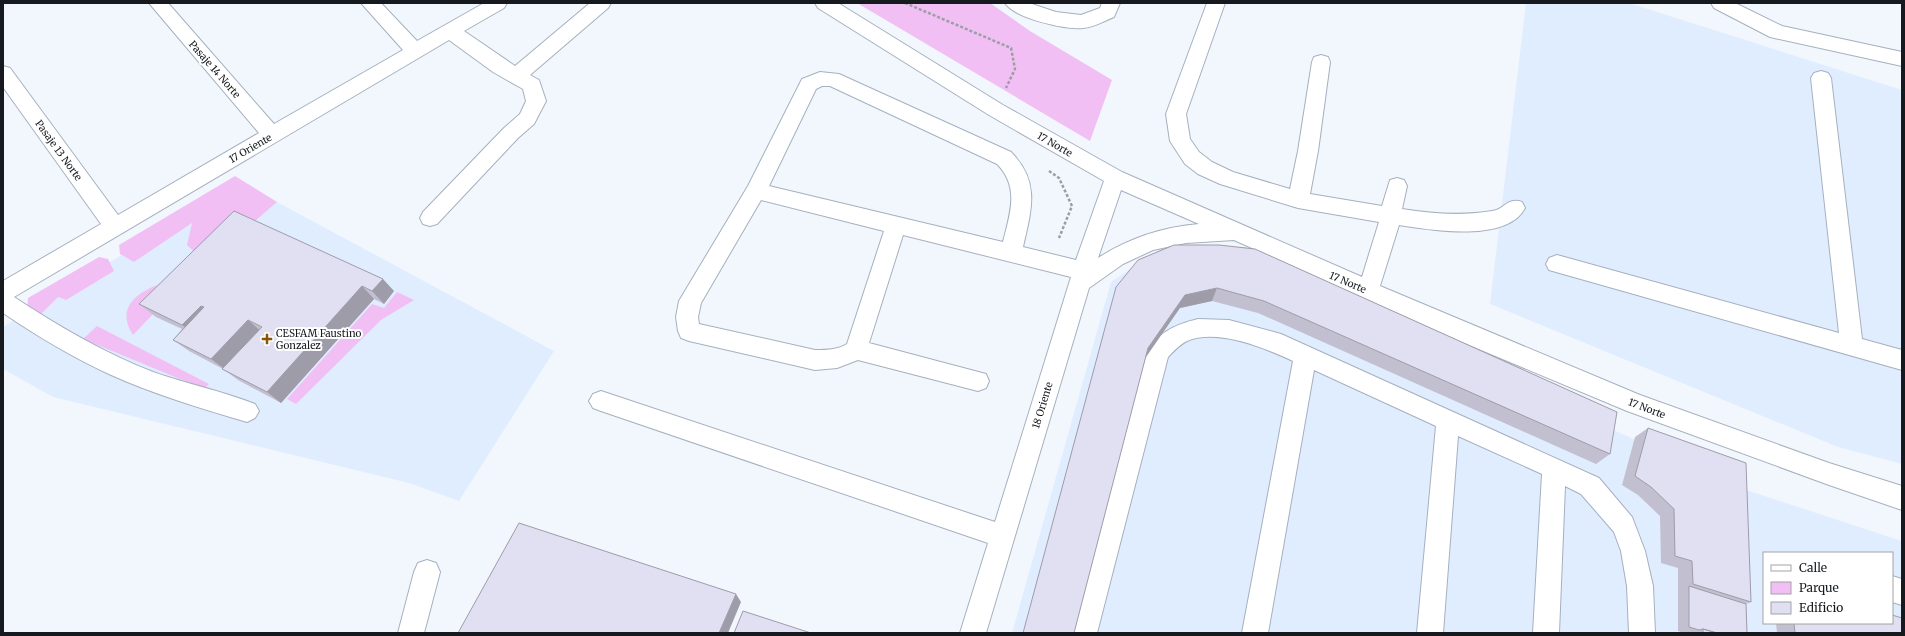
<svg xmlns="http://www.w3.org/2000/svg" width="1905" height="636" viewBox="0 0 1905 636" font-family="Merriweather,serif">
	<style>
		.built { fill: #e0edff; fill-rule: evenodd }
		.green { fill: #f2bff5 }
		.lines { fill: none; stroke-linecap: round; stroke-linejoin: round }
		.minor-casing { stroke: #a5b0bf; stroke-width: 2 }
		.path { stroke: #9b9fa5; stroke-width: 2.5; stroke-dasharray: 3 2; stroke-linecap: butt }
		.minor { fill: #fff; fill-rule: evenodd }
		.wall { fill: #c2c0d0 }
		.shaded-wall { fill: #9e9ca9 }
		.building { fill: #e1dff2; stroke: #9e9ca9 }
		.poi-dot { fill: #8b5408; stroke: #fff; stroke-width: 1.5 }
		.labels { text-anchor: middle; stroke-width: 4; stroke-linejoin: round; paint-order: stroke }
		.street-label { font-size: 10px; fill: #161a1f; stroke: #fff }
		.poi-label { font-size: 10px; fill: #161a1f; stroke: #fff; text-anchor: start }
	</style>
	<rect width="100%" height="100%" fill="#f2f7fd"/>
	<path class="built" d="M1526 3H1629L1902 90V464L1838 447 1490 304Z
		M243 181 277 202 554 351 459 501 409 483 53 397 3 369V327Z
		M1221 247 1734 486 1902 541V633H1012L1111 282 1160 249ZM1764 553H1892V623H1764Z"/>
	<path class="green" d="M857 3H990L1030 31 1112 80 1090 141Z
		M235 176 277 202 255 221 249 217 203 260 187 245 192 223 134 262 120 254 119 245Z
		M99 257 108 259 114 271 66 300 58 297 39 316 27 313 28 298Z
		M173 280 184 282 133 335C112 303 146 287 173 280Z
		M397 292 414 300 381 320 296 404 287 399 372 304 384 308Z
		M97 326 209 384 204 389 83 339Z"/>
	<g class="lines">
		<g class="minor-casing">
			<path id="minor" d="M149 3H168L274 124 403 50 361 3H381L417 41 484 3H507L504 8 464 31 515 66 590 3H611L608 8 530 75 539 80 546 101 534 124 518 138 437 224 430 226 423 224 420 218 423 212 504 128 520 114 526 101 523 89 493 72 449 40 14 297C58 326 104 353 153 372 187 384 222 391 255 404L259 411 255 418 247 422C200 408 153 394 109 374 72 357 37 336 3 313V281L101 224 3 87V66L10 68 118 215 259 133Z
				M815 3H838L1003 105 1122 172 1362 277 1379 222 1298 208 1220 184 1198 174 1185 164 1170 141 1166 114 1207 3H1225L1186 114 1190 139 1199 152 1212 162 1233 172 1290 189 1298 151 1312 62 1314 57 1321 55 1328 57 1330 62 1318 151 1310 194 1382 206 1390 180 1397 178 1404 180 1407 186 1402 209C1433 214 1461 216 1492 211 1505 210 1506 197 1522 202L1525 208C1507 243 1430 230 1399 225L1380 286 1640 395 1829 463 1902 486V510L1829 485 1627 411 1457 340 1234 240 1186 243 1153 250 1123 264 1089 288 986 633H960L988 543 601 411 593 408 589 401 593 394 601 391 995 522 1071 277 903 235 869 343 986 374 989 381 986 388 978 391 858 360 837 368 815 370 689 341 681 338 678 331 676 317 679 301 748 186 802 79 820 72 839 74 1011 152C1041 182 1031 211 1023 247L1076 260 1104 181 989 115 818 8ZM822 86H830L997 164C1020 187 1010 214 1003 242L769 186 816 89ZM1121 190 1199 224C1163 227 1129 238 1098 258ZM761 200 884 231 847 344C837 350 826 350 815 350L699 324 698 317 701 303Z
				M1005 3H1029L1056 12 1081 15 1100 8 1102 3H1120L1114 17C1104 21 1094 27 1083 28 1066 30 1014 18 1005 3Z
				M1711 3H1735L1782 26 1902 52V66L1770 37 1714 8Z
				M1821 71 1828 73 1831 78 1862 339 1902 350V370L1549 270 1546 264 1549 258 1557 255 1839 333 1811 78 1814 73Z
				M1198 319 1229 320 1281 334 1599 478 1632 517 1645 551 1653 586 1655 633H1629L1627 586 1621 551 1614 532 1581 494 1565 486 1559 633H1533L1542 474 1458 436 1443 633H1417L1436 426 1314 370 1268 633H1242L1293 361C1265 348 1217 328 1187 341 1179 345 1174 351 1168 357L1097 633H1071L1146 356C1156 333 1174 325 1198 319Z
				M427 560 436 563 440 572 424 633H398L414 572 418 563Z
				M1892 576 1902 579V605L1892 602Z"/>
		</g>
		<path class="path" d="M905 3 1011 48 1015 69 1006 88
			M1049 171 1059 178 1072 206 1059 238"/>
		<use href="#minor" class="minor"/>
	</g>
	<path class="wall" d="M234 211 394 291 384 304 374 299 281 403 238 380 223 369 189 351 173 340 182 329 156 317 139 304Z
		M1174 245 1610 454 1596 464 1258 313 1212 301 1180 308Z
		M1648 428 1751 602 1746 604 1747 633H1684L1678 631V568L1661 563 1660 516 1638 495 1622 485 1635 437Z
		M1776 623H1892L1902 633H1777Z"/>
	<path class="shaded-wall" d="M383 279 394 291 384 304 372 291Z
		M362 286 374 299 281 403 267 392Z
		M1217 288 1212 301 1180 308 1144 360 1148 348 1185 295Z
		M201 306 216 318 198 337 182 325Z
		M248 320 262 332 227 371 211 359Z
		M736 594 741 602 728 633H719Z"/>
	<path class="building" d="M234 211 383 279 372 291 362 286 267 392 222 369 262 327 248 320 211 359 173 340 204 307 201 306 182 325 139 304Z
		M1174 245H1219L1255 249 1617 412 1610 454 1264 301 1217 288 1185 295 1148 348 1074 633H1023L1116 287 1138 260Z
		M1648 428 1746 463 1751 602 1693 584 1692 561 1675 556 1674 509 1651 487 1635 476Z
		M519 523 736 594 719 633H458Z
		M1689 586 1746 604 1747 633H1717L1703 629 1699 630 1689 627Z
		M743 611 811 633H734Z
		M1892 615 1902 618V633H1795L1794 623H1892Z
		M1703 629 1717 633H1703Z"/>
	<path class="poi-dot" d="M265 333h4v4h4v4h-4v4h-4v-4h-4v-4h4z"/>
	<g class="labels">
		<g class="street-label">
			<text transform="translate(215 69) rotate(49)" y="4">Pasaje 14 Norte</text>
			<text transform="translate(1055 144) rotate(30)" y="4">17 Norte</text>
			<text transform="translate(250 148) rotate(-30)" y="4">17 Oriente</text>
			<text transform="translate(59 150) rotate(54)" y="4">Pasaje 13 Norte</text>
			<text transform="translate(1348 282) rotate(23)" y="4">17 Norte</text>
			<text transform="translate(1042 405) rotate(-73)" y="4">18 Oriente</text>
			<text transform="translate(1647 408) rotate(21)" y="4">17 Norte</text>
		</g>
		<g class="poi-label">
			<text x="276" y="337">CESFAM Faustino<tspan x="276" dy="12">Gonzalez</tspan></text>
		</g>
	</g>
	<rect width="1905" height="636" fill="none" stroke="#161a1f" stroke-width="8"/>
	<rect x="1763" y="552" width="130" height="72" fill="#ffffff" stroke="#a2a3a5"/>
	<rect x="1771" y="565" width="20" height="6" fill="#ffffff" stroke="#a2a3a5"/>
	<text x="1799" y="572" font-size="12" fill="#161a1f">Calle</text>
	<rect x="1771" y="582" width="20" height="12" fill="#f2bff5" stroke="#a2a3a5"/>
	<text x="1799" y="592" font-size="12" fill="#161a1f">Parque</text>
	<rect x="1771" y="602" width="20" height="12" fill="#e1dff2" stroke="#a2a3a5"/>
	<text x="1799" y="612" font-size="12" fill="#161a1f">Edificio</text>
</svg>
